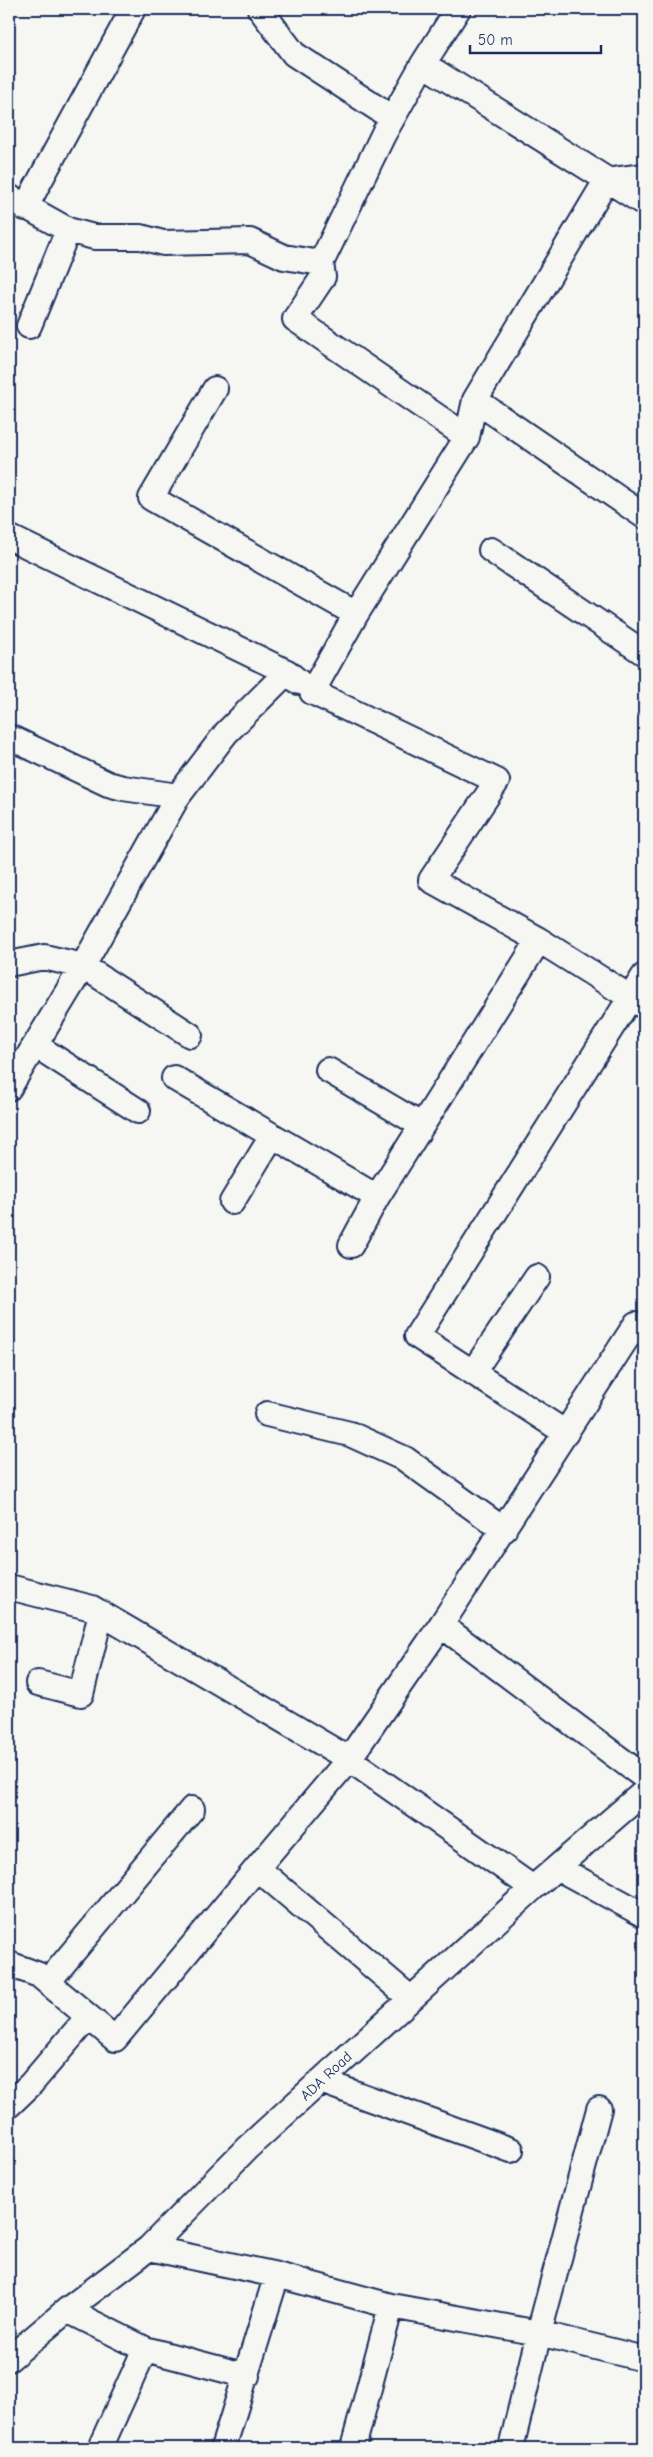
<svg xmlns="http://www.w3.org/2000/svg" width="653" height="2457" viewBox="0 0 653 2457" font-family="'Comic Neue',sans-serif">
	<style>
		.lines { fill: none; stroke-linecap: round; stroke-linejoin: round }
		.minor-casing { stroke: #1b2f5e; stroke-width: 28 }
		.minor { stroke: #f6f6f2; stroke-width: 24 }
		.labels { text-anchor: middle; stroke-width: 4; stroke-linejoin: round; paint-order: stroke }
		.street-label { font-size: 15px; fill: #1b2f5e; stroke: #f6f6f2 }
	</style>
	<rect width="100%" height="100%" fill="#f6f6f2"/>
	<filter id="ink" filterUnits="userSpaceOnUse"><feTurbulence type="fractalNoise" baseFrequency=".02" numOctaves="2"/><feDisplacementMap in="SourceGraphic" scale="10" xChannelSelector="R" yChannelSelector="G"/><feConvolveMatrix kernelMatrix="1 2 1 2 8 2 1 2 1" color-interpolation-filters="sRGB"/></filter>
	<g filter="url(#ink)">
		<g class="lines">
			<g class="minor-casing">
				<path id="minor" d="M260 9 294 54 392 118
					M423 64 644 203
					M644 176 606 181 475 400 467 437 356 614 312 692 497 781 431 880 539 940 644 1006
					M9 197 68 230 94 237H141L163 243 250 241 284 257 321 263 323 277 295 319 467 437
					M25 208 133 9
					M321 263 383 135 423 64 458 9
					M29 326 68 230
					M215 389 151 498 356 614
					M475 400 644 516
					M9 537 287 672 299 682
					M491 550 644 653
					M9 737 108 784 123 788 178 796
					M9 964 44 957 83 966 178 796 226 733 287 672
					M35 1045 138 1111
					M328 1070 421 1125
					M174 1078 377 1197
					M9 1088 83 966 190 1035
					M232 1202 272 1136
					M351 1245 377 1197 539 940
					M473 1372 537 1277
					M267 1414 350 1434 405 1459 504 1530
					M566 1433 417 1336 644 976
					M9 1587 92 1608 349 1759 533 1888
					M441 1625 644 1777
					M38 1683 81 1694 101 1613
					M558 1868 644 1915
					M9 1964 39 1975 115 2039 257 1868
					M48 1982 192 1809
					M410 1998 257 1868 349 1759 441 1625 636 1324
					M321 2081 511 2150
					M9 2105 30 2085 88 2017
					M149 2248 277 2275 391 2306 539 2333 644 2359
					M67 2310 145 2349 247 2376
					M9 2359 67 2310 149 2248 247 2148 533 1888 644 1792
					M100 2448 145 2349
					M223 2448 277 2275
					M353 2448 391 2306
					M511 2448 539 2333 599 2109"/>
			</g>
			<use href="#minor" class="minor"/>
		</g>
	</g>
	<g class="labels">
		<g class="street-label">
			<text transform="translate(326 2076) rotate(-43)" y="5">ADA Road</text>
		</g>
	</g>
	<rect width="653" height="2457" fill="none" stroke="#f6f6f2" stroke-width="30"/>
	<rect x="15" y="15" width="623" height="2427" fill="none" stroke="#1b2f5e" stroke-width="2" filter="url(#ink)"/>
	<path d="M470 45v8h131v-8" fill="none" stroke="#1b2f5e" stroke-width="2.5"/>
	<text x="478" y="45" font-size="15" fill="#1b2f5e" stroke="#f6f6f2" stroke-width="4" paint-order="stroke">50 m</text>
</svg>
